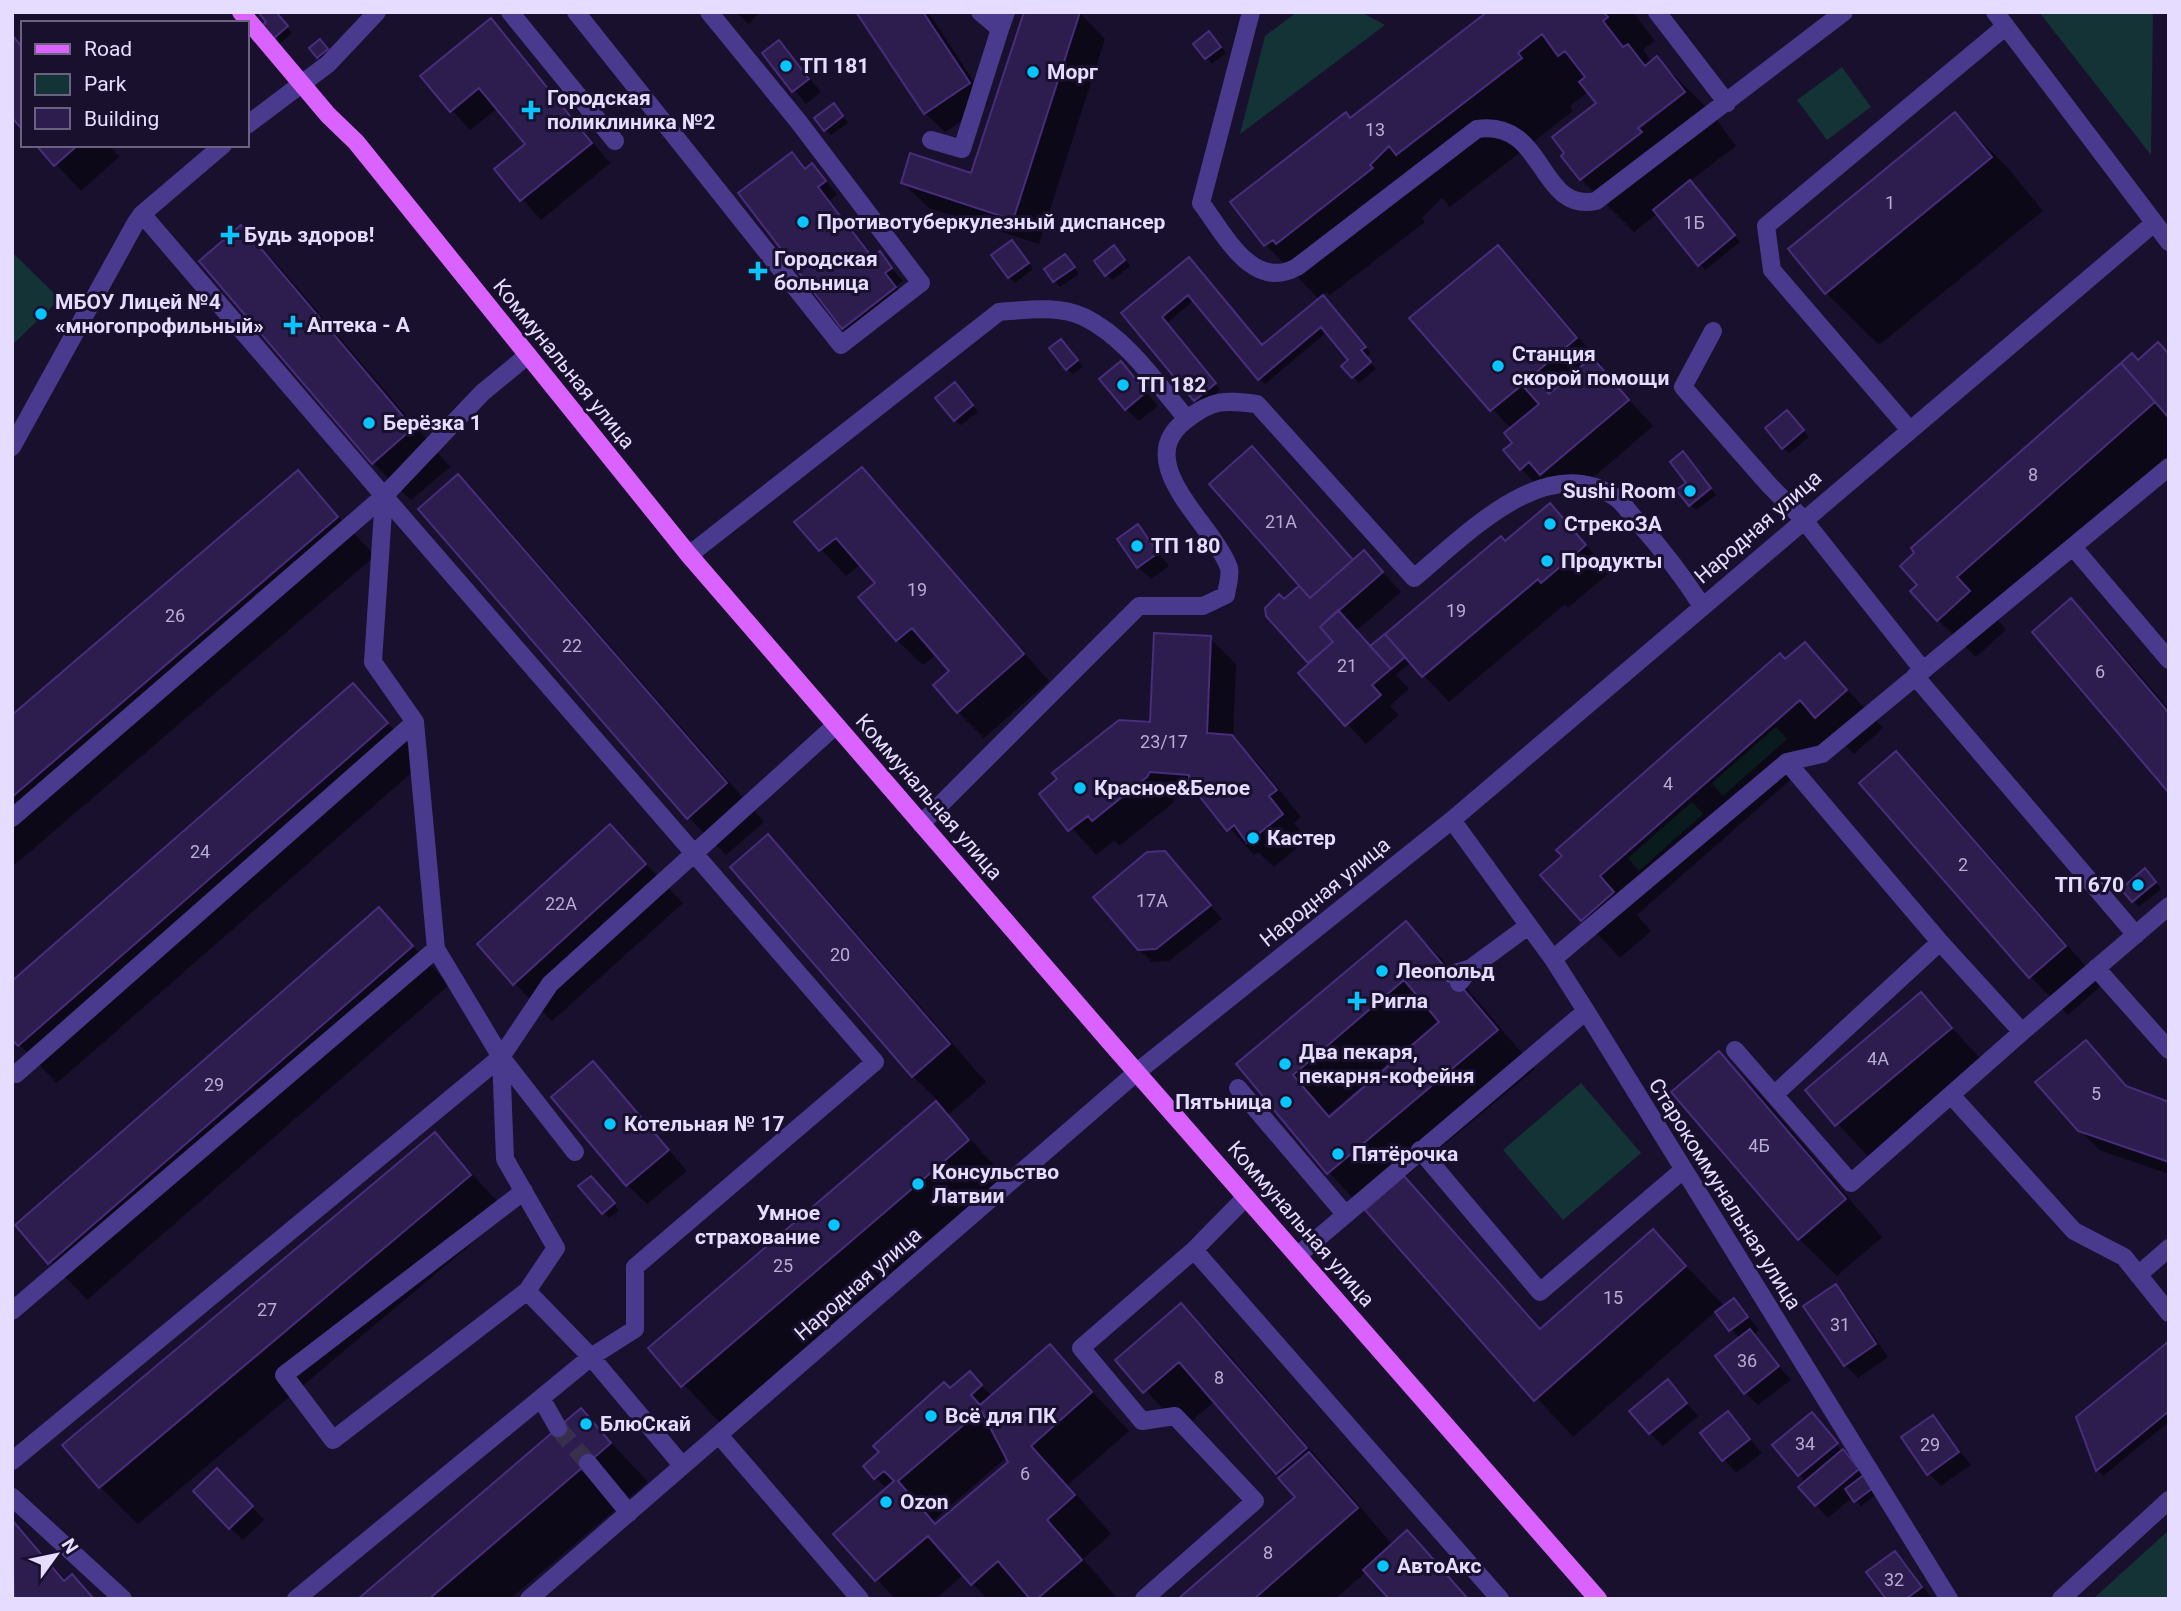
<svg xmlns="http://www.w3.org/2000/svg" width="2181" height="1611" viewBox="0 0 2181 1611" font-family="Roboto,sans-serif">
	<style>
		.green { fill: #133337 }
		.shadow { fill: #0007; fill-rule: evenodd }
		.building { fill: #2d1c4e; stroke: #472d7b; stroke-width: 2; fill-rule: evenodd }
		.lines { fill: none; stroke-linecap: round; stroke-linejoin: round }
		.minor-tunnel { stroke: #382f4c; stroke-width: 18; stroke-dasharray: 18 9; stroke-linecap: butt }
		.minor { stroke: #493a8d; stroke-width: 18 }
		.major { stroke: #da63ff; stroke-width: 18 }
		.poi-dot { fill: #08c5ff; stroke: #19102d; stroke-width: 2.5 }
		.labels { text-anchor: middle; stroke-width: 6; stroke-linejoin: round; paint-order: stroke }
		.number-label { font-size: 18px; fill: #b7acd3 }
		.poi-label { font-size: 21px; font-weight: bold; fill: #e5dcff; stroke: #19102d; text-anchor: start }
		.street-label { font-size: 21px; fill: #e5dcff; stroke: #19102d }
	</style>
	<rect width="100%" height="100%" fill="#19102d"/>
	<path class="green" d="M1297 12H1361L1385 25 1240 134 1265 36Z
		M2039 12H2153L2151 155Z
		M1842 67 1871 107 1827 140 1797 100Z
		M12 252 60 299 12 345Z
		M1776 727 1787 739 1723 796 1712 783Z
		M1692 802 1703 814 1639 871 1628 858Z
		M1581 1083 1641 1153 1563 1220 1503 1150Z
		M2169 1530V1599H2093Z"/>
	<path class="shadow" d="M274 12 292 33 280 44 264 27Z
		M735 12H760L749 24Z
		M859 12H928L988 103 945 132 925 113Z
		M1490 12H1633L1655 41 1643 50 1652 62 1657 58 1710 111 1736 146 1690 181 1740 242 1705 270 1658 213 1634 232 1581 179 1598 103 1589 91 1570 106 1573 111 1450 207 1442 198 1422 218 1425 222 1330 295 1327 292 1322 296 1371 353 1366 357 1376 369 1359 383 1353 377 1350 360 1327 332 1265 384 1194 300 1166 324 1220 390 1201 406 1124 313 1189 259 1263 347 1320 300 1266 245 1232 202 1351 120ZM1675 97 1678 99 1633 135 1630 132Z
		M1080 13 1105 39 1039 244 929 208 903 183 973 175Z
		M491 20 610 163 541 220 496 169 527 144 498 108 470 130 422 76Z
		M12 34 23 46V128L17 121 12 125Z
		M1215 39 1226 53 1212 64 1207 58Z
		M779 42 821 92 806 104 764 53Z
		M325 47 332 56 324 63 311 48Z
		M839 111 848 123 831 135 825 130Z
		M1955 115 2008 168 2043 211 1879 345 1826 293Z
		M38 145H109L119 157 81 191Z
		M791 154 806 170 812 166 824 178 837 195 830 200 874 258 879 254 903 281 896 286 907 301 856 340 843 328Z
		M241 228 278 265 450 467 411 500 373 463Z
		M1498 247 1524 273 1602 365 1599 367 1653 426 1567 500 1555 488 1547 494 1521 469 1511 429 1411 318Z
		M1017 248 1033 269 1015 283 1009 277Z
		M1120 253 1130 266 1112 280 1107 275Z
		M1071 262 1079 274 1060 287 1046 269Z
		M1067 347 1083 367 1073 374 1067 369Z
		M2169 355V461L1994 615 2006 630 1976 657 1938 620 1919 585 1917 553 1913 549 2132 356 2138 362Z
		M1121 363 1158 406 1139 421 1126 409Z
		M961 390 978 412 961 425 955 420Z
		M1793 418 1809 437 1789 453 1783 448Z
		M1252 448 1354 561 1364 552 1401 592 1356 631 1371 648 1550 505 1610 572 1568 608 1565 604 1449 702 1411 662 1396 675 1409 689 1390 706 1399 715 1366 744 1300 673 1311 664 1267 616 1301 586Z
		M1689 459 1716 495 1696 510 1690 504Z
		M862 469 1049 681 984 738 958 712 952 671 937 654 923 665 897 640 877 583 861 564 846 576 797 523Z
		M298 472 375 556 12 867V717Z
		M458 476 495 514 764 822 726 855 688 817Z
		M1138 527 1169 566 1151 579 1138 567Z
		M2071 601 2108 638 2169 709V790Z
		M1210 638 1236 664 1233 738 1258 763 1301 817 1294 823 1307 840 1274 867 1258 852 1254 855 1204 799 1175 797 1173 803 1119 846 1114 841 1096 855 1042 794 1151 724Z
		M1805 644 1883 728 1854 754 1838 738 1637 915 1651 931 1620 958 1543 875Z
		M353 686 424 762 57 1083 12 1037Z
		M1896 754 1933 791 2102 985 2068 1015 2031 977 1862 783Z
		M610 826 683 903 552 1021 514 983Z
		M767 837 805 874 986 1082 948 1115 1006 1178 720 1423 650 1348 938 1101 913 1076Z
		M1165 853 1222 919 1169 961 1152 962 1139 949Z
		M2151 876 2161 889 2139 907 2133 901Z
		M379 909 449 985 87 1300 17 1225Z
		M1406 923 1444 961 1535 1069 1404 1178 1542 1329 1653 1231 1725 1307 1734 1300 1746 1313 1759 1330 1753 1335 1791 1380 1758 1405 1746 1393 1740 1339 1716 1311 1573 1437 1329 1172 1238 1064ZM1440 1019 1442 1022 1331 1116 1329 1114Z
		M1921 994 1988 1067 1874 1163 1807 1090Z
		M2086 1042 2129 1089 2169 1104V1174L2099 1150 2079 1129Z
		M1719 1053 1757 1091 1882 1237 1837 1276 1799 1239Z
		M593 1063 687 1171 647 1204 627 1185Z
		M435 1134 508 1213 138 1524 100 1487Z
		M596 1184 619 1210 609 1218 581 1186Z
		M1836 1286 1848 1299 1888 1357 1858 1378 1845 1365Z
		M1181 1305 1219 1343 1393 1545 1427 1552 1468 1599H1391L1367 1571 1335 1599H1181L1297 1497 1215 1401 1182 1430 1118 1360Z
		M2169 1344V1422L2103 1476 2097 1470 2078 1418Z
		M1050 1346 1129 1431 1068 1485 1111 1534 1083 1559 1118 1599H987L964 1574 936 1599H895L836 1534 887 1489 865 1466 970 1374 993 1397ZM1007 1457 1010 1462 938 1524 934 1520Z
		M1668 1382 1698 1416 1663 1446 1650 1433Z
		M581 1410 648 1482 510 1599H361Z
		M1728 1414 1762 1453 1736 1473 1703 1434Z
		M1812 1415 1877 1494 1861 1506 1853 1497 1828 1518 1816 1505 1806 1482 1775 1446Z
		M1933 1417 1971 1465 1941 1486 1929 1473Z
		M230 1483 264 1520 243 1540 230 1528Z
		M12 1522 67 1581 72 1576 95 1599H16L12 1594Z
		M1895 1553 1908 1566 1932 1599H1888Z"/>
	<path class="building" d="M258 12H276L288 26 273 39 262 26 266 22Z
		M856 12H923L970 83 924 114Z
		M1024 12H1080L1013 220 901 183 910 153 971 173Z
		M1487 12H1603L1608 17 1603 21 1623 47 1628 44 1645 66 1657 56 1685 92 1638 128 1642 132 1580 180 1561 156 1564 153 1552 137 1596 103 1579 82 1585 77 1565 51 1558 56 1542 34 1518 53 1522 58 1396 155 1389 146 1370 165 1373 168 1276 244 1273 240 1264 246 1230 202 1346 112 1350 118Z
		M491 18 592 143 520 201 494 169 525 144 479 88 450 112 420 76Z
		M1209 31 1221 47 1205 59 1193 44Z
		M12 35 23 48V130L12 118Z
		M320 39 328 49 317 58 309 48Z
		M779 40 809 79 792 92 762 53Z
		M834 103 843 116 824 131 814 118Z
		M1955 112 1992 157 1825 294 1788 249Z
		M36 145H78L54 166Z
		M792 152 805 169 812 163 826 181 818 187 872 257 880 251 892 268 885 273 896 287 842 329 738 193Z
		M1690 180 1735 235 1698 266 1653 210Z
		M241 225 413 428 372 464 199 261Z
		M1012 240 1029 263 1008 278 991 255Z
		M1114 245 1125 260 1105 276 1094 261Z
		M1498 245 1577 338 1533 375 1549 394 1592 357 1629 400 1540 475 1529 462 1520 470 1503 450 1512 443 1504 433 1539 404 1522 385 1490 411 1409 318Z
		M1065 254 1075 267 1053 282 1044 269Z
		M1189 257 1262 345 1323 295 1366 347 1361 350 1371 362 1352 378 1341 366 1348 360 1321 327 1258 380 1188 295 1162 317 1216 383 1194 401 1121 313Z
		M1061 339 1078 360 1066 370 1049 348Z
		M2158 342 2169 354V418L2121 363 2132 353 2138 360Z
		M1121 361 1146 392 1125 410 1099 379Z
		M2121 363 2155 402 1957 577 1970 591 1937 621 1910 591 1917 585 1900 566 1914 553 1911 548Z
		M955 382 973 405 954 421 935 398Z
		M1787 410 1804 430 1782 449 1765 428Z
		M1252 446 1353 560 1310 598 1209 484Z
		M1683 451 1711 488 1689 506 1676 490 1686 483 1670 462Z
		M862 467 1024 654 957 713 933 685 949 671 912 628 896 641 858 597 875 583 836 538 819 551 794 522Z
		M298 470 338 517 12 797V715Z
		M458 474 727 783 687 819 418 509Z
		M1550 503 1586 545 1541 583 1538 579 1422 677 1385 634 1501 536 1505 541Z
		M1138 524 1158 553 1137 568 1117 539Z
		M1364 550 1383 572 1320 627 1333 642 1308 663 1266 616 1265 608 1279 594 1284 599 1299 586 1310 598Z
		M2071 598 2169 713V793L2032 632Z
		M1338 610 1391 669 1372 685 1381 695 1345 726 1298 673 1333 642 1320 627Z
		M1154 633 1211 636 1207 733 1232 735 1277 790 1269 796 1283 814 1247 843 1234 825 1227 831 1189 783V775L1150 772 1147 777 1092 821 1088 816 1068 831 1039 794 1057 779 1052 773 1119 720 1150 722Z
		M1385 634 1405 657 1391 669 1370 646Z
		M1805 642 1847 690 1815 718 1800 700 1600 876 1614 892 1581 921 1540 875 1562 856 1556 850 1780 653 1785 659Z
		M353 683 388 723 18 1046 12 1040V981Z
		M1896 751 2066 946 2029 978 1859 783Z
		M610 824 646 864 513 985 477 944Z
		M768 834 950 1044 912 1077 730 867Z
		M1165 851 1211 905 1156 949 1138 950 1093 897 1147 852Z
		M2145 868 2156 882 2132 902 2121 889Z
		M379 907 413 946 48 1264 15 1225Z
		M1406 921 1498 1030 1327 1174 1236 1064ZM1404 980 1439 1022 1329 1117 1293 1075Z
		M1921 992 1952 1028 1835 1126 1805 1090Z
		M2086 1040 2126 1086 2169 1102V1162L2078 1131 2035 1082Z
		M1719 1051 1846 1199 1798 1240 1671 1092Z
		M593 1061 669 1150 626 1186 551 1097Z
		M936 1101 969 1140 681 1387 648 1348Z
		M435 1132 471 1175 99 1488 62 1445Z
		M591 1176 615 1203 602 1214 578 1186Z
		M1404 1176 1540 1329 1653 1229 1686 1266 1534 1401 1365 1210Z
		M1836 1284 1876 1344 1844 1366 1803 1306Z
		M1734 1298 1748 1317 1729 1331 1715 1312Z
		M1181 1303 1307 1448 1276 1474 1179 1362 1143 1393 1115 1360Z
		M1750 1329 1779 1366 1744 1394 1715 1356Z
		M2169 1341V1411L2096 1471 2076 1417Z
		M1050 1344 1092 1392 1031 1446 1075 1495 1047 1520 1082 1560 1037 1599H1030L998 1561 971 1585 928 1536 875 1581 833 1534 894 1481 884 1471 874 1479 863 1466 879 1452 873 1446 944 1382 950 1388 970 1371 982 1385 971 1395 980 1405ZM981 1410 1008 1462 935 1524 898 1481Z
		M1668 1379 1687 1403 1649 1434 1629 1411Z
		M581 1408 611 1443 429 1599H358Z
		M1728 1411 1750 1439 1722 1461 1700 1433Z
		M1812 1412 1838 1443 1798 1476 1772 1445Z
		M1933 1415 1959 1452 1927 1475 1901 1437Z
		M1843 1449 1859 1469 1815 1506 1798 1487Z
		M1309 1452 1358 1508 1254 1599H1178L1295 1497 1278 1478Z
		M217 1468 253 1506 229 1529 193 1491Z
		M1864 1475 1873 1488 1854 1502 1845 1489Z
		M12 1520 64 1581 72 1574 94 1599H14Z
		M1407 1530 1418 1542 1468 1599H1389L1363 1570Z
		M1895 1551 1922 1587 1906 1599H1886L1866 1572Z"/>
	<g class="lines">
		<path class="minor-tunnel" d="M558 1428 588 1463"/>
		<path class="minor" d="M510 12 615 141
			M576 12 841 345 921 283 798 121 709 12
			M980 12 1000 29 1006 12
			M1251 12 1201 203C1224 233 1252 292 1297 267L1477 129C1546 119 1538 213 1596 201L1844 12
			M1657 12 1727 103
			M1995 12 2169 242
			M247 125 328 64 377 12
			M931 140 962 149 1000 29
			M142 214 384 496 482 393 528 355
			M1713 331 1683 387 1770 486 1803 519 1923 670
			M1909 429 1772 270 1766 226 2006 26
			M12 447 135 224 142 214 223 145
			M384 496 875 1062 635 1267V1329L591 1357 527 1291 556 1248 505 1159 501 1057 436 949 415 722 373 662Z
			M2073 547 2169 660
			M689 555 999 312C1026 310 1058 305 1084 317 1127 338 1157 384 1187 419
			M1915 676 2136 935
			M1787 762 1940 942 2022 1032 2169 906
			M12 818 384 496
			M1452 820 1553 959 1586 1011 1949 1599
			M921 824 1139 606H1203L1226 595C1227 587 1231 575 1229 568 1214 524 1129 463 1186 420 1213 399 1224 400 1257 404L1414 578C1465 536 1545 450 1615 497 1624 503 1630 514 1637 521 1661 548 1682 575 1702 606
			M1553 959 1787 762 1822 754 2169 467
			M1471 968 1528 926
			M2096 968 2169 1050
			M1451 974 1471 968 1459 983
			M1735 1050 1851 1183 2022 1032
			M501 1057 550 984 836 725
			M16 1074 415 722
			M1238 1088 1345 1214
			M1774 1095 1940 942
			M1951 1095 2074 1231 2124 1257 2169 1313
			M1420 1150 1540 1292 1683 1170
			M524 1191 284 1375 333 1440 527 1291
			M1194 1250 1500 1599
			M1298 1255 1586 1011
			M2138 1275 2169 1248
			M12 1311 436 949
			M541 1398 558 1428
			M719 1435 860 1599
			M12 1461 501 1057 575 1152
			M588 1463 629 1513
			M12 1497 123 1599
			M296 1599 591 1357 681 1464
			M529 1599 1137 1072 1452 820 2153 224
			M1144 1599 1255 1501 1175 1416 1142 1421 1081 1348 1194 1250 1246 1197
			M2061 1599 2169 1500"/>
		<path class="major" d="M241 12 328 115 356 142 689 555 1110 1042 1598 1599"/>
	</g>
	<g class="poi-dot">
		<circle cx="786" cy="66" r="7"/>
		<circle cx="1033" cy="72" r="7"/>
		<path d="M527.5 99.5h7v7h7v7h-7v7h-7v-7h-7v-7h7z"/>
		<circle cx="803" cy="222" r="7"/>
		<path d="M226.5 224.5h7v7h7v7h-7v7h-7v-7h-7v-7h7z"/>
		<path d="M754.5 260.5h7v7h7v7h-7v7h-7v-7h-7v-7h7z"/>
		<circle cx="41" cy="314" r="7"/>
		<path d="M289.5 314.5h7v7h7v7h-7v7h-7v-7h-7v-7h7z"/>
		<circle cx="1498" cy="366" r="7"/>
		<circle cx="1123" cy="385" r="7"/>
		<circle cx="369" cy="423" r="7"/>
		<circle cx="1690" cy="491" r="7"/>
		<circle cx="1550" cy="524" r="7"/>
		<circle cx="1137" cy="546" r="7"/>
		<circle cx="1547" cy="561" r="7"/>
		<circle cx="1080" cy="788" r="7"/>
		<circle cx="1253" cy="838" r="7"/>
		<circle cx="2138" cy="885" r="7"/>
		<circle cx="1382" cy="971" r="7"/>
		<path d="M1353.5 990.5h7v7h7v7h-7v7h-7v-7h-7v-7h7z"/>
		<circle cx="1285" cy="1064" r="7"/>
		<circle cx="1286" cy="1102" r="7"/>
		<circle cx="610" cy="1124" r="7"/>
		<circle cx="1338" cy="1154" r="7"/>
		<circle cx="918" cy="1184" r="7"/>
		<circle cx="834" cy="1225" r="7"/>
		<circle cx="931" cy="1416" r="7"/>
		<circle cx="586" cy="1424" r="7"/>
		<circle cx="886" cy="1502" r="7"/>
		<circle cx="1383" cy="1566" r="7"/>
	</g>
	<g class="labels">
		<g class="number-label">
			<text x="1375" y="136">13</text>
			<text x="1890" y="209">1</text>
			<text x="1694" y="229">1Б</text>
			<text x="2033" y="481">8</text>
			<text x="1281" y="528">21А</text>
			<text x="917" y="596">19</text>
			<text x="1456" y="617">19</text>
			<text x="175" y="622">26</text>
			<text x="572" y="652">22</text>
			<text x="1347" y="672">21</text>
			<text x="2100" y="678">6</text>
			<text x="1164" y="748">23/17</text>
			<text x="1668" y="790">4</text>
			<text x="200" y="858">24</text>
			<text x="1963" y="871">2</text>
			<text x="1152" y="907">17А</text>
			<text x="561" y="910">22А</text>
			<text x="840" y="961">20</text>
			<text x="1878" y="1065">4А</text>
			<text x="214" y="1091">29</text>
			<text x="2096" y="1100">5</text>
			<text x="1759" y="1152">4Б</text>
			<text x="783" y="1272">25</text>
			<text x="1613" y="1304">15</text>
			<text x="267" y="1316">27</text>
			<text x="1840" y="1331">31</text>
			<text x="1747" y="1367">36</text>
			<text x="1219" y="1384">8</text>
			<text x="1805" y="1450">34</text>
			<text x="1930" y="1451">29</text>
			<text x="1025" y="1480">6</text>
			<text x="1268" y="1559">8</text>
			<text x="1894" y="1586">32</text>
		</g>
		<g class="poi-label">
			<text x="800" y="73">ТП 181</text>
			<text x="1047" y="79">Морг</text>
			<text x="547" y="105">Городская<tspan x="547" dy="24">поликлиника №2</tspan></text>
			<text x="817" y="229">Противотуберкулезный диспансер</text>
			<text x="244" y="242">Будь здоров!</text>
			<text x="774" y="266">Городская<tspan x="774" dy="24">больница</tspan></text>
			<text x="55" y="309">МБОУ Лицей №4<tspan x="55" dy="24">«многопрофильный»</tspan></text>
			<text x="307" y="332">Аптека - А</text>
			<text x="1512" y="361">Станция<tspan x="1512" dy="24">скорой помощи</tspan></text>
			<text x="1137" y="392">ТП 182</text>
			<text x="383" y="430">Берёзка 1</text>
			<text x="1676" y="498" text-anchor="end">Sushi Room</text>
			<text x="1564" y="531">СтрекоЗА</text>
			<text x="1151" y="553">ТП 180</text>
			<text x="1561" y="568">Продукты</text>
			<text x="1094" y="795">Красное&amp;Белое</text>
			<text x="1267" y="845">Кастер</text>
			<text x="2124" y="892" text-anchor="end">ТП 670</text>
			<text x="1396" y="978">Леопольд</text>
			<text x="1371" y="1008">Ригла</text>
			<text x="1299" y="1059">Два пекаря,<tspan x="1299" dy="24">пекарня-кофейня</tspan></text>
			<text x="1272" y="1109" text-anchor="end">Пятьница</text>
			<text x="624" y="1131">Котельная № 17</text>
			<text x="1352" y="1161">Пятёрочка</text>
			<text x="932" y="1179">Консульство<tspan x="932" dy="24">Латвии</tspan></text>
			<text x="820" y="1220" text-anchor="end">Умное<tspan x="820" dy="24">страхование</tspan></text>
			<text x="945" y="1423">Всё для ПК</text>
			<text x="600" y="1431">БлюСкай</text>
			<text x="900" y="1509">Ozon</text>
			<text x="1397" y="1573">АвтоАкс</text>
		</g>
		<g class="street-label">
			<text transform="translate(564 364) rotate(51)" y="7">Коммунальная улица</text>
			<text transform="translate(1758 527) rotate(-41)" y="7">Народная улица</text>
			<text transform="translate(929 797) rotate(49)" y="7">Коммунальная улица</text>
			<text transform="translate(1325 892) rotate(-39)" y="7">Народная улица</text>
			<text transform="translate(1725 1194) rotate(58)" y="7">Старокоммунальная улица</text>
			<text transform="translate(1301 1224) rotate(49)" y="7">Коммунальная улица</text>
			<text transform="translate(858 1284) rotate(-41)" y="7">Народная улица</text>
		</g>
	</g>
	<rect width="2181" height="1611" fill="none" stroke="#e5dcff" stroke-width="28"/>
	<rect x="21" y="21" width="228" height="126" fill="#19102d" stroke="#6b6281" stroke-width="2"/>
	<rect x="35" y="44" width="35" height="10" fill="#da63ff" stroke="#6b6281" stroke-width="2"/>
	<text x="84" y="56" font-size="21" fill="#e5dcff">Road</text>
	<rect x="35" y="74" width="35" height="21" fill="#133337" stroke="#6b6281" stroke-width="2"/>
	<text x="84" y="91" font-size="21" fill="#e5dcff">Park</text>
	<rect x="35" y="108" width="35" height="21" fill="#2d1c4e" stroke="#6b6281" stroke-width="2"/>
	<text x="84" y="126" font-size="21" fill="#e5dcff">Building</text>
	<g transform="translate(56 1555) rotate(57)" stroke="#19102d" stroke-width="5" paint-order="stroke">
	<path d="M0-5L12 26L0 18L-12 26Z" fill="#e5dcff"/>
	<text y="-10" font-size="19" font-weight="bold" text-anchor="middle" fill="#e5dcff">N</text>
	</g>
</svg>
